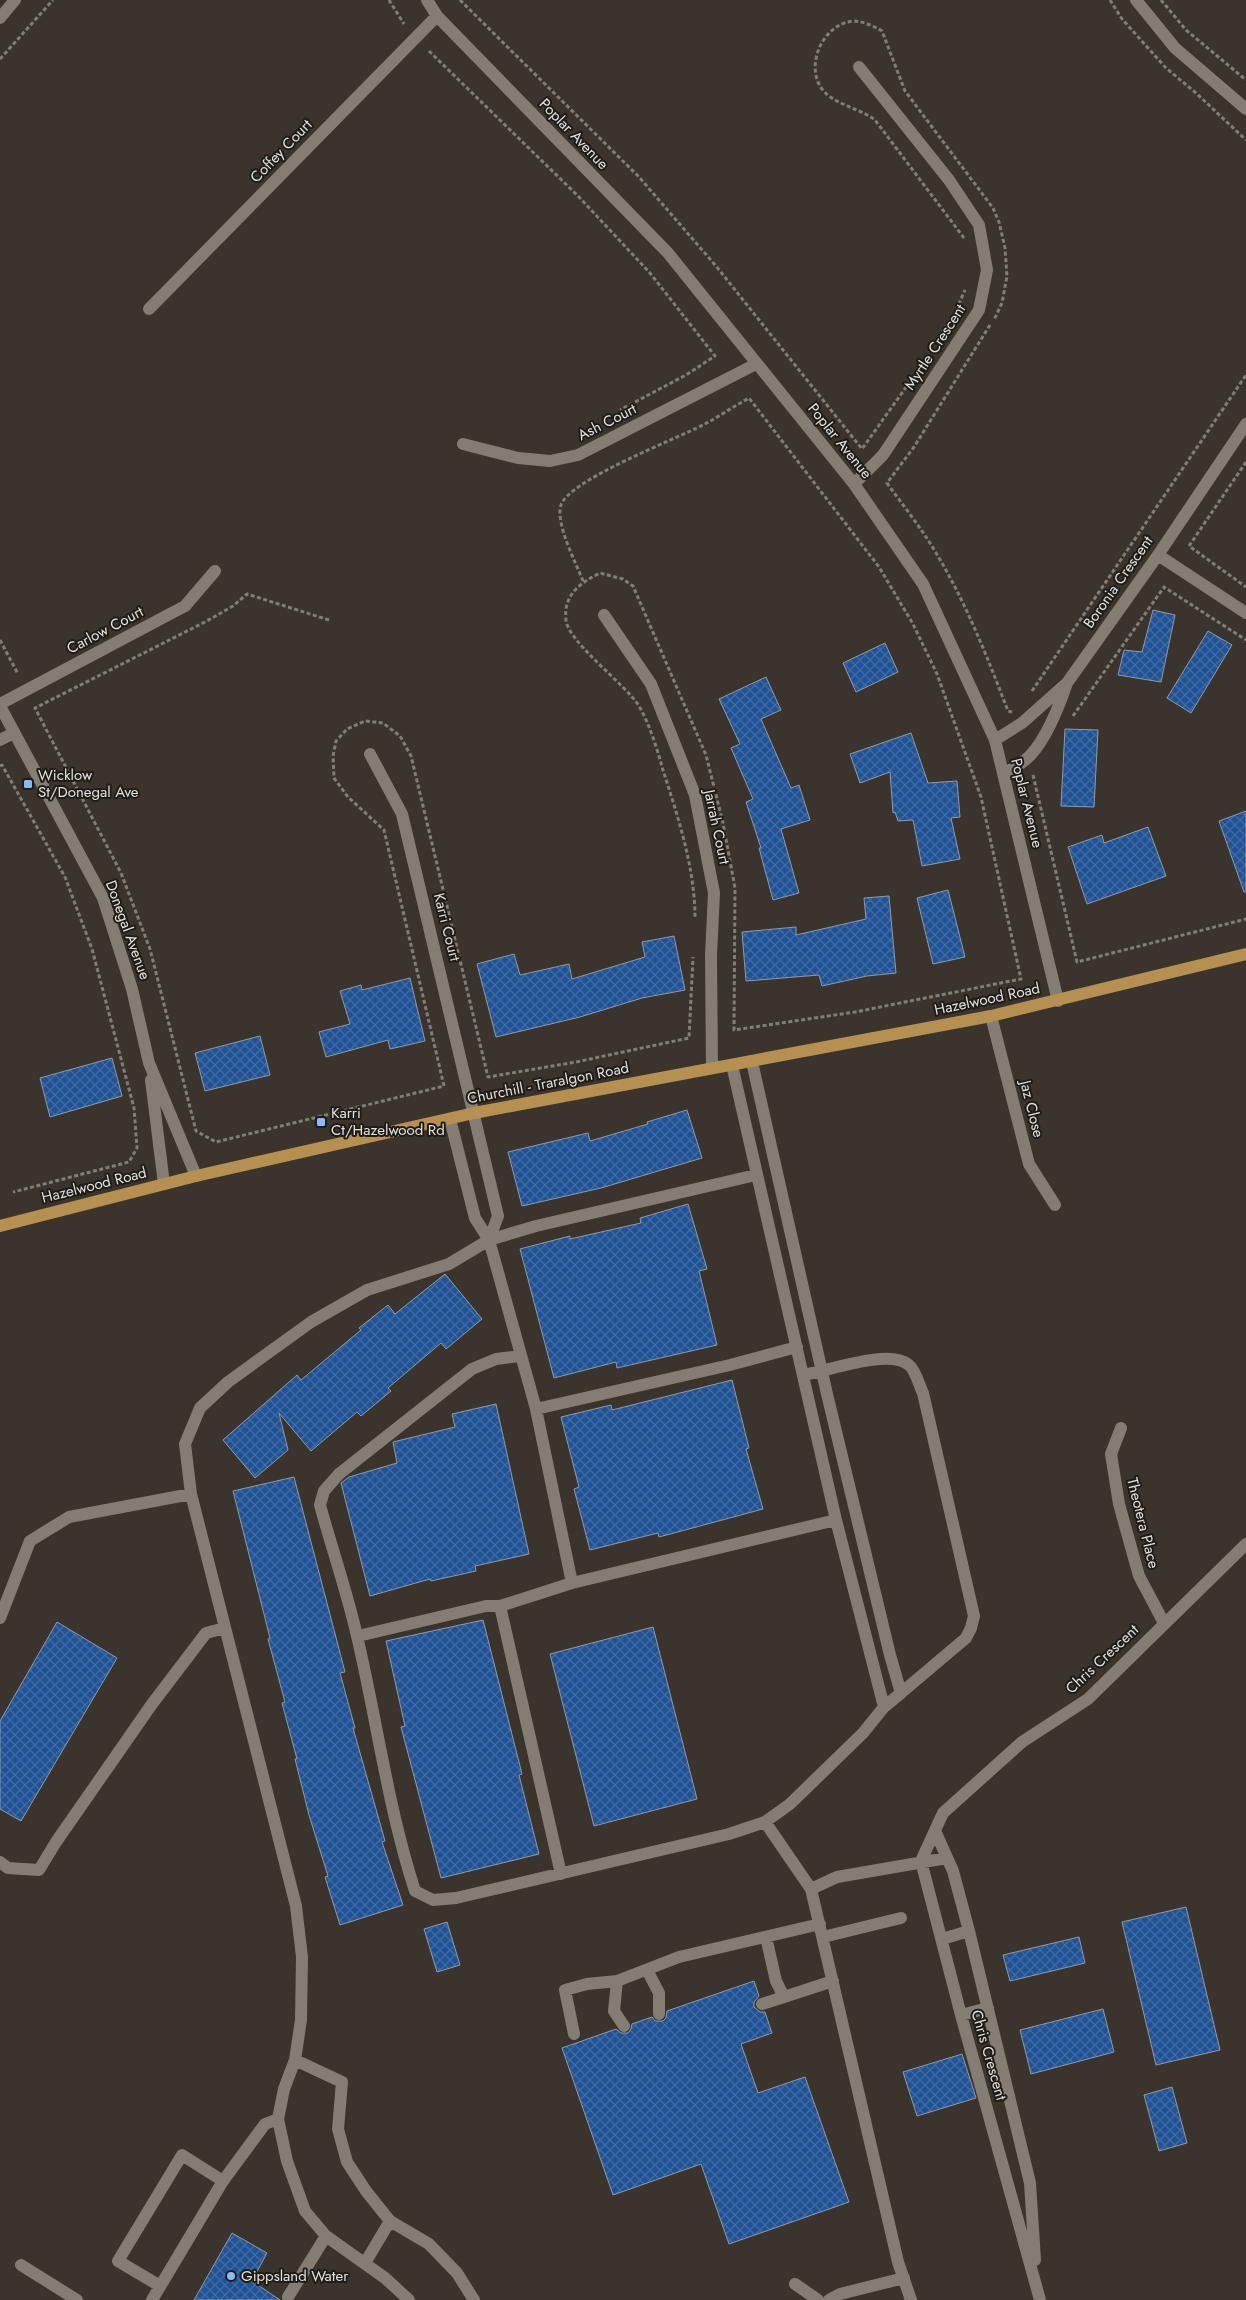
<svg xmlns="http://www.w3.org/2000/svg" width="1246" height="2300" viewBox="0 0 1246 2300" font-family="Jost,sans-serif">
	<style>
		.building { fill: url(#building-cross-hatch); stroke: #939aa3 }
		.lines { fill: none; stroke-linecap: round; stroke-linejoin: round }
		.path { stroke: #827d76; stroke-width: 3; stroke-dasharray: 4 2.5; stroke-linecap: butt }
		.minor { stroke: #847d74; stroke-width: 12 }
		.major { stroke: #b69051; stroke-width: 12 }
		.poi-dot { fill: #8abafc; stroke: #1f1c18; stroke-width: 2 }
		.labels { text-anchor: middle; stroke-width: 4; stroke-linejoin: round; paint-order: stroke }
		.street-label { font-size: 15px; fill: #e4e1dc; stroke: #1f1c18 }
		.poi-label { font-size: 15px; fill: #e4e1dc; stroke: #1f1c18; text-anchor: start }
	</style>
	<defs>
		<pattern id="building-cross-hatch" width="8" height="8" patternUnits="userSpaceOnUse" patternTransform="scale(1.25)"><rect width="8" height="8" fill="#205396"/><path d="M0 0l8 8M0 8l8-8" fill="none" stroke="#406ba4"/></pattern>
	</defs>
	<rect width="100%" height="100%" fill="#3a342c"/>
	<path class="building" d="M1153 610 1175 615 1161 682 1118 675 1124 650 1142 652Z
		M1208 631 1232 645 1191 713 1167 698Z
		M885 643 898 672 856 692 843 663Z
		M766 677 781 710 761 719 791 788 799 785 810 820 781 829 799 893 773 900 759 848H761L746 802 753 799 731 748 740 744 719 699Z
		M1065 729 1098 730 1094 807 1061 806Z
		M911 733 928 783 957 781 960 817 951 818 960 859 922 866 913 820 898 821 895 812 893 813 890 772 860 783 850 754Z
		M1246 811V892H1244L1219 821Z
		M1148 827 1166 876 1087 904 1068 847 1102 835 1104 843Z
		M948 890 965 957 933 964 917 898Z
		M889 896 896 973 867 976 822 986 819 975 746 981 742 932 796 927V935L866 919 864 898Z
		M674 936 685 990 642 998 580 1017 496 1037 477 964 514 954 520 975 569 964 572 979 645 957 642 942Z
		M410 978 425 1041 390 1049 388 1040 326 1057 319 1032 350 1024 340 991 361 985 362 990Z
		M260 1036 270 1075 205 1091 195 1053Z
		M112 1058 122 1096 50 1117 40 1078Z
		M687 1110 702 1158 601 1188 522 1206 508 1152 588 1133 590 1141 648 1124 647 1122Z
		M688 1204 707 1269 699 1271 717 1345 617 1368 616 1362 554 1378 520 1249 570 1236V1239L641 1223 640 1218Z
		M445 1274 482 1319 446 1349 441 1343 388 1388 391 1391 361 1416 357 1412 311 1451 279 1413 288 1450 255 1478 223 1440 297 1375 301 1380 361 1330 359 1328 388 1305 395 1314Z
		M732 1380 749 1448 746 1449 763 1509 659 1537 658 1533 590 1550 574 1489 579 1487 561 1417 611 1405 612 1410Z
		M496 1404 529 1554 475 1566 476 1571 431 1581 430 1579 370 1596 341 1483 349 1477 397 1463 393 1442 455 1427 452 1414Z
		M294 1477 345 1672 340 1673 355 1728H353L385 1841 382 1842 403 1905 340 1925 325 1877 328 1876 309 1815 295 1759H297L282 1703 285 1702 268 1639 270 1638 233 1491Z
		M483 1620 522 1774 519 1775 539 1854 441 1878 401 1727 405 1726 386 1641Z
		M57 1622 117 1658 21 1821 0 1809V1721Z
		M653 1627 697 1799 594 1826 550 1654Z
		M1186 1907 1220 2050 1156 2065 1122 1922Z
		M447 1922 460 1965 437 1972 424 1929Z
		M1079 1937 1085 1963 1010 1981 1003 1955Z
		M754 1981 759 1996 754 2002V2007L760 2012H765L772 2033 741 2044 758 2093 805 2077 849 2202 729 2244 701 2164 613 2195 562 2048 616 2029 621 2033H628L631 2029 632 2024 652 2017 655 2021H663L666 2018 667 2011Z
		M1103 2009 1114 2052 1031 2074 1020 2030Z
		M962 2054 976 2098 917 2116 903 2072Z
		M1172 2087 1187 2143 1159 2151 1144 2095Z
		M232 2233 267 2253 252 2281 280 2300H194Z"/>
	<g class="lines">
		<path class="path" d="M389 0 404 24
			M460 0 639 177 716 266 862 449 914 376
			M1110 0 1122 19 1166 68 1196 93 1246 140
			M1161 0 1186 30 1246 80
			M429 51 578 196 650 273 715 356 686 375 620 410
			M0 59 53 0
			M964 238 875 120C858 107 830 104 820 86 806 62 824 24 853 21 863 21 873 26 882 31L905 91 993 208 999 222 1005 248 1007 276 1002 303 994 320
			M990 325 914 447 887 483C900 501 914 519 926 537 961 590 985 651 1008 711L1012 712
			M935 343 955 313 965 290
			M1246 462 1189 546 1246 587
			M583 581C576 563 555 523 561 505 569 480 676 439 703 425 718 417 733 407 749 398L879 567 913 624 937 674 981 797 1021 979 855 1012 734 1030 735 888 723 823 706 755 633 586 623 579 600 573C580 583 563 595 566 620 568 642 625 684 639 706 650 725 657 749 663 770 678 817 695 868 695 918
			M329 620 247 594 233 606 205 622 35 708 121 873 150 949 196 1131 216 1142 444 1086 384 830 348 797 334 778 333 756 336 741 347 729 365 721 383 723 400 736 411 756 488 1077 576 1062 689 1038 693 957
			M0 640 18 674
			M1032 691 1246 375
			M1073 716 1164 587 1246 640
			M0 766 2 765 65 877 92 949 134 1108 137 1148 129 1162 13 1192
			M1033 775 1077 962 1246 919"/>
		<path class="minor" d="M427 0 437 16 668 253 854 484 923 584 995 740 1058 1001
			M1136 0 1175 48 1246 109
			M0 18 15 0
			M149 309 437 16
			M463 444 518 458 550 461 578 455 756 364
			M854 484 883 455 979 310 987 270 979 225 949 180 859 67
			M1158 555 1246 613
			M604 615 651 684 695 795 714 893 711 955 712 1067
			M0 704 185 606 215 571
			M0 706 103 898 132 989 149 1063 196 1176
			M0 740 14 733
			M995 740 1022 723 1067 683 1158 555 1246 424
			M370 754 402 814 498 1216 489 1240
			M1004 774C1010 770 1018 766 1024 761 1044 746 1058 709 1066 686
			M991 1016 1029 1164 1055 1205
			M752 1062 827 1394 890 1655 901 1693 884 1707
			M151 1080 164 1184
			M450 1119 475 1218 489 1240 536 1409 572 1583
			M520 1356 496 1359 472 1369 339 1474 324 1491 320 1505C332 1549 347 1592 357 1636 377 1721 388 1808 415 1891L433 1900 456 1898 729 1834 765 1822 790 1804 863 1733 884 1707 836 1520 732 1065
			M803 1375C829 1371 889 1348 909 1365 916 1371 919 1385 923 1393L974 1616 971 1628 966 1638 901 1693
			M536 1409 730 1365 797 1347
			M1121 1428 1111 1454 1119 1504 1139 1576 1164 1623
			M500 1606 561 1874
			M0 1618 30 1541 69 1517 191 1494
			M358 1636 486 1606H500L572 1583 836 1520
			M765 1822 811 1889 837 1877 947 1858
			M936 1833 953 1871 969 1931 1030 2183 1035 2260
			M0 1862 8 1868 39 1870 56 1842 152 1704 206 1633 225 1628
			M811 1889 898 2262 911 2300
			M766 1937 776 1981 784 1997 833 1981
			M823 1937 901 1918
			M942 1939 969 1931
			M647 1970 659 1993V2014
			M617 1981 614 2011 624 2026
			M762 2004 784 1997
			M961 2015 988 2008
			M574 2034 565 1990 587 1984 617 1981 679 1957 820 1924
			M295 2060 342 2082 338 2129 347 2162 366 2191 390 2221 429 2244 457 2273 474 2300
			M365 2263 390 2221
			M21 2265 77 2300
			M795 2284 818 2300
			M160 2286 118 2261 182 2155 223 2181
			M288 2297 326 2236
			M152 2300 223 2181 265 2124 278 2119
			M409 2300 385 2278 326 2236 305 2211 287 2161 278 2119 284 2089 295 2060 301 2020 302 1957 296 1906 191 1494 185 1444 200 1408 228 1382 311 1322 367 1290 449 1264 489 1240 536 1226 756 1175
			M829 2300 840 2294 904 2278
			M1040 2300 961 2015 921 1861 943 1813 1022 1742 1088 1699 1246 1544"/>
		<path class="major" d="M0 1226 196 1176 474 1113 991 1016 1246 954"/>
	</g>
	<g class="poi-dot">
		<rect x="23" y="779" width="10" height="10" rx="2.5"/>
		<rect x="316" y="1117" width="10" height="10" rx="2.5"/>
		<circle cx="231" cy="2276" r="5"/>
	</g>
	<g class="labels">
		<g class="street-label">
			<text transform="translate(574 134) rotate(46)" y="5">Poplar Avenue</text>
			<text transform="translate(281 151) rotate(-46)" y="5">Coffey Court</text>
			<text transform="translate(935 347) rotate(-57)" y="5">Myrtle Crescent</text>
			<text transform="translate(607 422) rotate(-27)" y="5">Ash Court</text>
			<text transform="translate(840 441) rotate(51)" y="5">Poplar Avenue</text>
			<text transform="translate(1118 582) rotate(-55)" y="5">Boronia Crescent</text>
			<text transform="translate(105 630) rotate(-28)" y="5">Carlow Court</text>
			<text transform="translate(1027 803) rotate(76)" y="5">Poplar Avenue</text>
			<text transform="translate(717 827) rotate(78)" y="5">Jarrah Court</text>
			<text transform="translate(447 927) rotate(76)" y="5">Karri Court</text>
			<text transform="translate(128 930) rotate(70)" y="5">Donegal Avenue</text>
			<text transform="translate(987 999) rotate(-12)" y="5">Hazelwood Road</text>
			<text transform="translate(548 1083) rotate(-11)" y="5">Churchill - Traralgon Road</text>
			<text transform="translate(1032 1109) rotate(76)" y="5">Jaz Close</text>
			<text transform="translate(94 1185) rotate(-14)" y="5">Hazelwood Road</text>
			<text transform="translate(1143 1523) rotate(76)" y="5">Theotera Place</text>
			<text transform="translate(1102 1659) rotate(-43)" y="5">Chris Crescent</text>
			<text transform="translate(989 2055) rotate(74)" y="5">Chris Crescent</text>
		</g>
		<g class="poi-label">
			<text x="38" y="780">Wicklow<tspan x="38" dy="17">St/Donegal Ave</tspan></text>
			<text x="331" y="1118">Karri<tspan x="331" dy="17">Ct/Hazelwood Rd</tspan></text>
			<text x="241" y="2281">Gippsland Water</text>
		</g>
	</g>
</svg>
